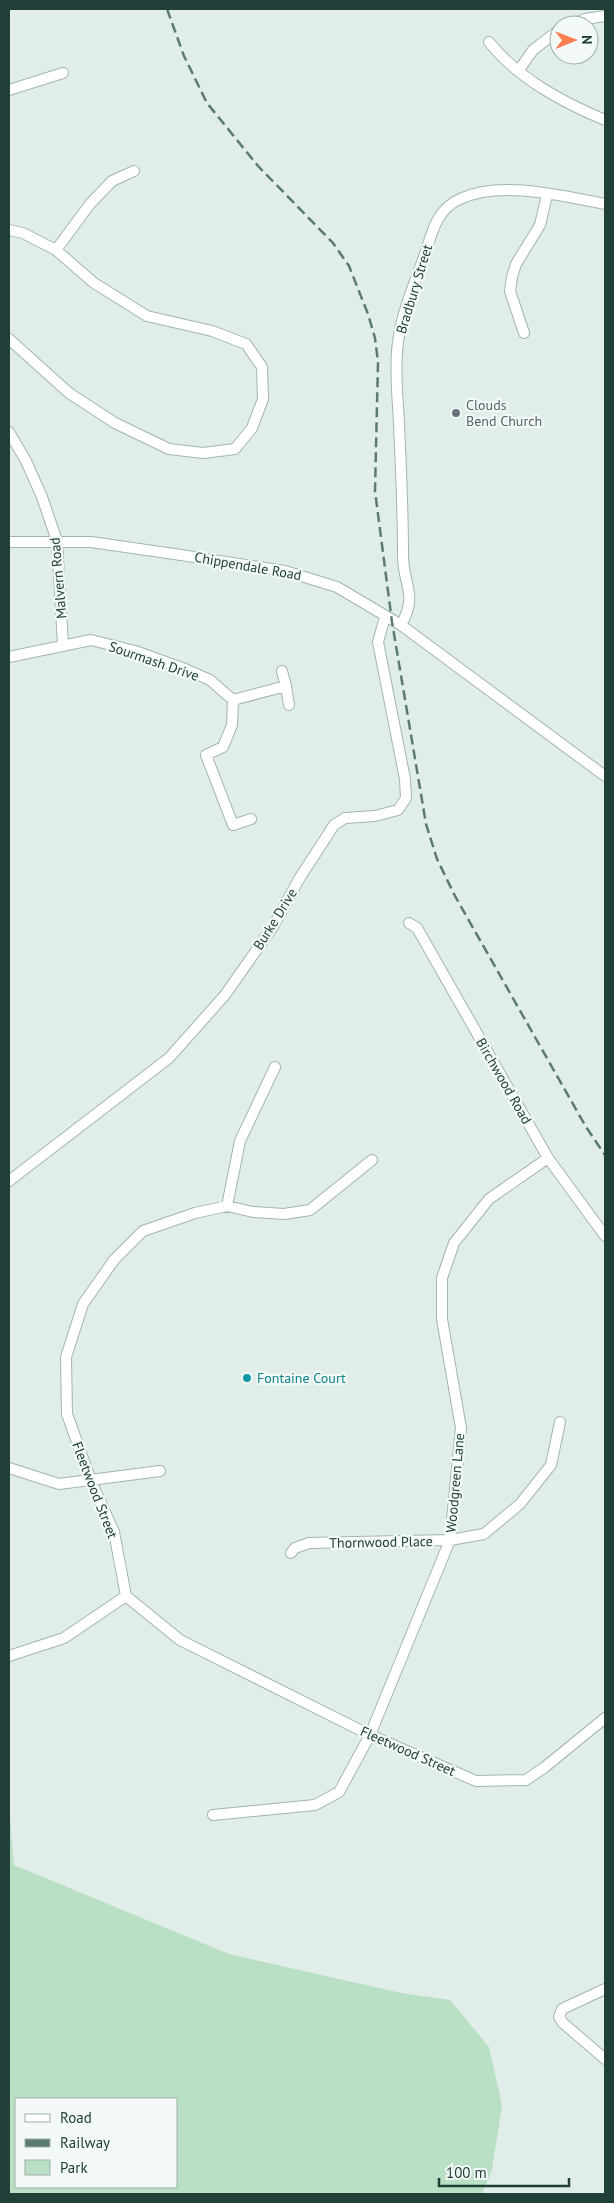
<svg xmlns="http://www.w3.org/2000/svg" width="614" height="2203" viewBox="0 0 614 2203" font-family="'PT Sans',sans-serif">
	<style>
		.green { fill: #b9e0c4; fill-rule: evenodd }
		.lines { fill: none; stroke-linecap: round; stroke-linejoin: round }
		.minor-casing { stroke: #a3b5b0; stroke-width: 12 }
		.minor { stroke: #fff; stroke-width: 10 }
		.rail { stroke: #5a7b73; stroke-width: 2.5; stroke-dasharray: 10 5; stroke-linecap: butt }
		.worship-dot { fill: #6b7280; stroke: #f2f9f6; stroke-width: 2 }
		.culture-dot { fill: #0f9aa8; stroke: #f2f9f6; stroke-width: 2 }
		.labels { text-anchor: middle; stroke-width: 4.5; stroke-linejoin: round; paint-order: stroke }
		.street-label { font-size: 14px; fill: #203f38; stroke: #f2f9f6 }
		.worship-label { font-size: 14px; fill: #5b616d; stroke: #f2f9f6; text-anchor: start }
		.culture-label { font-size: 14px; fill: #0d838f; stroke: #f2f9f6; text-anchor: start }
	</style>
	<rect width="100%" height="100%" fill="#e1ede8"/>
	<path class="green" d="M9 1807 14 1865 229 1954 401 1993 450 2000 489 2047 502 2105 492 2170 482 2194H9ZM16 2099H176V2187H16Z"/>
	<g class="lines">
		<g class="minor-casing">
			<path id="minor" d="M570 25 585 19 605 16
				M489 42C519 79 562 102 605 120
				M519 70 533 50 559 30
				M9 90 63 73
				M9 230 23 233 56 250 94 283 147 316 212 331 246 344 262 367 263 399 252 428 235 449 203 453 169 449 115 423 69 393 9 339
				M56 250 90 204 112 181 134 171
				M524 333 510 291 512 277 516 264 540 225 547 195
				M9 432 26 461 42 497 57 541 63 645
				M9 542H91L181 555 285 571 337 587 401 625 605 776
				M401 625C419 593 402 585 403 553 403 510 401 467 399 424 398 400 395 376 397 352 399 318 414 285 425 254 432 232 437 209 460 199 501 180 562 196 605 204
				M9 657 91 640 135 651 185 669 210 680 233 700
				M286 686 289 705
				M233 700 232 725 223 747 206 755 233 825 251 819
				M233 700 286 686 282 671
				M409 923 417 928 548 1158 605 1236
				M372 1160 310 1210 284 1214 253 1212 227 1206 195 1213 143 1231 114 1260 83 1304 66 1357 67 1414 91 1481 114 1532 126 1596 180 1640 370 1735 476 1781 526 1780 545 1767 605 1718
				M9 1181 169 1058 225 995 274 925 299 879 334 825 345 818 375 816 398 810 406 798 405 779 378 642 385 617
				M227 1206 240 1141 275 1067
				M9 1468 59 1484 160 1471
				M291 1553 295 1548 309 1543 450 1540 484 1534 520 1504 551 1465 560 1422
				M9 1656 64 1638 126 1596
				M213 1815 315 1805 339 1792 370 1735 450 1540 461 1428 442 1319V1278L454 1243 489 1199 548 1158
				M605 1989 562 2009 559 2017 563 2023 605 2059"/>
		</g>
		<use href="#minor" class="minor"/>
		<path class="rail" d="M167 9 184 56 207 103 258 166 333 243 349 266 368 314 375 338 378 362 375 491 392 622 426 824 437 859 455 896 586 1127 605 1155"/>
	</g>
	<circle class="worship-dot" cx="456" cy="413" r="5"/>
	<circle class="culture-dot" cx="247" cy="1378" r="5"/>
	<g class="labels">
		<g class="street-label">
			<text transform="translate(414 289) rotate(-73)" y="5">Bradbury Street</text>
			<text transform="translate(248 566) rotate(10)" y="5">Chippendale Road</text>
			<text transform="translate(58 578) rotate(-95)" y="5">Malvern Road</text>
			<text transform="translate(154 661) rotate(19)" y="5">Sourmash Drive</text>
			<text transform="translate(275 919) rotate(-58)" y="5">Burke Drive</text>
			<text transform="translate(504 1081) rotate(60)" y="5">Birchwood Road</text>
			<text transform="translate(455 1483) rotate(-85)" y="5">Woodgreen Lane</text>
			<text transform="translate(95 1490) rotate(69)" y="5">Fleetwood Street</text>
			<text transform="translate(381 1542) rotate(-1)" y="5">Thornwood Place</text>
			<text transform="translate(408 1751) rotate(24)" y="5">Fleetwood Street</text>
		</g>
		<g class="worship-label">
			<text x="466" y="410">Clouds<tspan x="466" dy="16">Bend Church</tspan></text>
		</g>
		<g class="culture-label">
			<text x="257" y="1383">Fontaine Court</text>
		</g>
	</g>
	<rect width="614" height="2203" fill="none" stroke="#203f38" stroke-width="20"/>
	<rect x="15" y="2098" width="162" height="90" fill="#f2f9f6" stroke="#9eafaa"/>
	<rect x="25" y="2114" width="25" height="8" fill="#ffffff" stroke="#9eafaa"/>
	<text x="60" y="2123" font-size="15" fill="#203f38">Road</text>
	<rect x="25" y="2139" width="25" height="8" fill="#5a7b73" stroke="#9eafaa"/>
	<text x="60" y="2148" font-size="15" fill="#203f38">Railway</text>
	<rect x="25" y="2160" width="25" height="15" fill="#b9e0c4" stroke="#9eafaa"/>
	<text x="60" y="2173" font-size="15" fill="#203f38">Park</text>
	<g transform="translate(574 40) rotate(89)"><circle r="24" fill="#f2f9f6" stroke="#9eafaa"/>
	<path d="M0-4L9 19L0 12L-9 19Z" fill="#fd7e50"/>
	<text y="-8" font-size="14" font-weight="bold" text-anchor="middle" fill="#203f38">N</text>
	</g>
	<path d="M439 2178v8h130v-8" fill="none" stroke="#203f38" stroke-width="2.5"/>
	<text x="446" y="2178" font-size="15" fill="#203f38" stroke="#f2f9f6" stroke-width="4" paint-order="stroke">100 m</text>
</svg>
